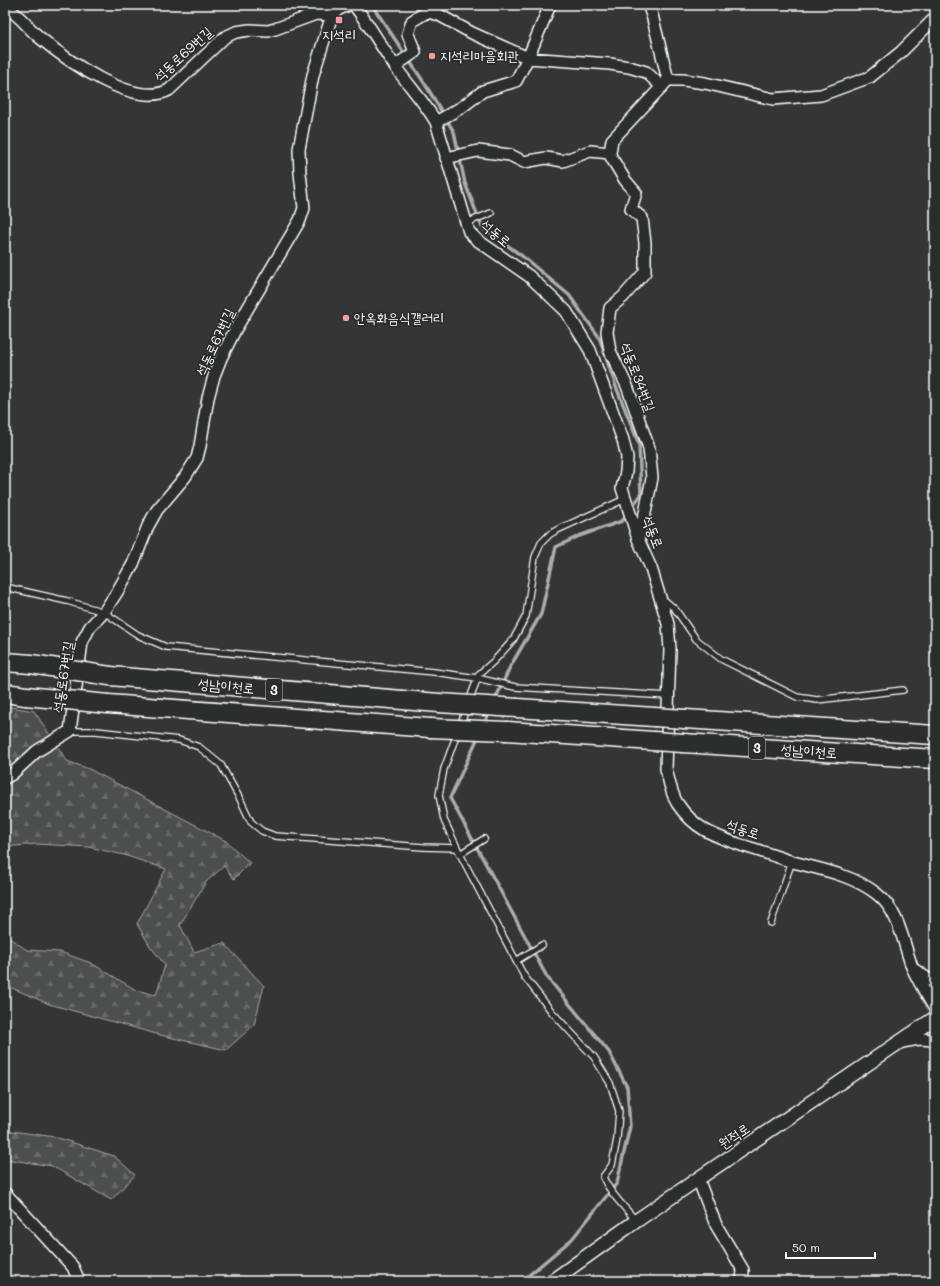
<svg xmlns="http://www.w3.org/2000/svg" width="940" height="1286" viewBox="0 0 940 1286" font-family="Mali,'Poor Story',sans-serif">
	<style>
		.forest { fill: url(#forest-firs); stroke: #a6a7a8 }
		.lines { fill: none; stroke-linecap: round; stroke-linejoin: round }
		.stream { stroke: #abacad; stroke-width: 3.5 }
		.service-casing { stroke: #fff; stroke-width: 8 }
		.minor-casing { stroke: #fff; stroke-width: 14 }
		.tertiary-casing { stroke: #fff; stroke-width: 16 }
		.trunk-casing { stroke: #fff; stroke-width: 21 }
		.service { stroke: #2a2d2e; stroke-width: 5.5 }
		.minor { stroke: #2a2d2e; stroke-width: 11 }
		.tertiary { stroke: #2a2d2e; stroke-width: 13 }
		.trunk { stroke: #2a2d2e; stroke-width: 18 }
		.trunk-bridge-casing { stroke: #fff; stroke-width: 21; stroke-linecap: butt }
		.trunk-bridge { stroke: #2a2d2e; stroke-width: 18 }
		.poi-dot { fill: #ff9aa2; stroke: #2a2d2e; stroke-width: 1.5 }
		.labels { text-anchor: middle; stroke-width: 3.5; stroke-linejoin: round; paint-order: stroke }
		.shield { fill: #2a2d2e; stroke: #bfc0c0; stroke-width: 1 }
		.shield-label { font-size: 13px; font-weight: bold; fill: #fff }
		.poi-label { font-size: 14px; fill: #fff; stroke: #2a2d2e; text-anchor: start }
		.street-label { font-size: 14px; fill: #fff; stroke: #2a2d2e }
	</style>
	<defs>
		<pattern id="forest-firs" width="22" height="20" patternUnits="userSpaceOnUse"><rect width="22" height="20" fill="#4c4f50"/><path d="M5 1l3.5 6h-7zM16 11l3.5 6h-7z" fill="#67696a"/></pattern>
	</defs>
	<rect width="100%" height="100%" fill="#333536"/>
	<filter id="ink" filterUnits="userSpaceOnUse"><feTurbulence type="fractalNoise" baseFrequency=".025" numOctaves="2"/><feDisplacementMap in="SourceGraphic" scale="8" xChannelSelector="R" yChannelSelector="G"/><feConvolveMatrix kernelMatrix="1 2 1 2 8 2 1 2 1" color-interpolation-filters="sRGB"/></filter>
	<g filter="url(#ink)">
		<path class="forest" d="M5 706 34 711 67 761 89 769 226 841 250 863 234 879 224 866 206 882 180 925 194 952 224 943 264 986 254 1025 226 1050 160 1035 49 1004 5 985V935L27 950 60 952 91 963 136 990 156 995 165 965 150 946 137 924 166 869 124 855 89 847 36 844 5 847Z
			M5 1130 55 1137 114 1156 135 1175 111 1200 52 1166 5 1159Z"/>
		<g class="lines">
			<path class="stream" d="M372 5 425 84 454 132 465 183 482 227 522 256 569 295 599 337 615 384 639 444 641 495 631 508
				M495 700 510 667 541 614 556 547 579 536 622 521 628 513
				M484 724 490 711
				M479 735 450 798 547 977 609 1052 627 1087 630 1126 617 1183 572 1239 522 1281"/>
			<g class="service-casing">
				<path id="service" d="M466 223 491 213
					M625 499 557 530 550 534 541 543 535 557 526 616 513 640 494 661 479 674 444 769 439 795 444 820 460 854 524 976 552 1012 594 1057 610 1083 619 1111 617 1139 612 1165 603 1177C610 1194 625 1207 636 1221
					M5 587 67 601 104 612 138 635 166 647 434 672 477 678 515 687 669 696
					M662 598 675 609 696 639 721 659 797 697 817 700 903 690
					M70 731H96L179 740 199 747 221 765 240 799 251 822 262 831 275 836 423 847 457 848
					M460 854 484 839
					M771 923 792 861
					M516 961 542 945"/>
			</g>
			<g class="minor-casing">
				<path id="minor" d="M354 5C370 26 382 48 397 69 410 87 425 103 436 122L469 232 477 240 529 276 566 311 590 350 623 440 627 457 626 472 622 488 638 539 651 568 668 624 670 649 666 769C669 780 671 793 677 803 695 830 715 836 744 846 761 851 777 857 793 862 823 870 853 875 877 894 899 911 903 942 912 967 918 981 927 995 935 1009
					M648 5 652 15 668 80
					M5 7C19 14 27 27 39 37 65 59 134 109 169 90L225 37 236 32 249 30 268 31 275 29 316 14 332 15
					M428 12 439 15 472 33 528 58 610 64 629 67 646 72 662 87
					M395 66 415 52 408 34 412 21 435 7V5
					M668 80H683L705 83 773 99 821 95 870 77 901 52 935 18
					M436 122 462 107 483 91 516 81 528 58 550 5
					M446 158 478 151 510 155 524 162 546 158 563 161 590 151 610 153
					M638 539 645 513 652 478 649 448 627 386 610 351 607 332 610 308 623 297 645 272V243L642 218 631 209 636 193 625 180 611 157 610 153 612 140 668 80
					M5 778 12 774 37 751 70 731 82 642 90 627 104 612 117 592 133 564 148 526 157 510 185 477 197 458 200 446 208 398 214 376 221 358 235 330 300 220 304 208 300 173 299 149 313 75 332 15 339 9 349 5
					M915 970 928 979 935 982
					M902 1042 919 1039 935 1040
					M698 1179 716 1225 743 1270 742 1281
					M5 1193 73 1267 79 1281"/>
			</g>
			<g class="tertiary-casing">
				<path id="tertiary" d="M552 1281 636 1221 935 1018"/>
			</g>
			<g class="trunk-casing">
				<path id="trunk" d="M5 662 31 664
					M110 676 439 703
					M5 693 26 696
					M108 704 430 728
					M517 708 654 717
					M685 719 935 735
					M507 731 653 741
					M683 743 935 759"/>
			</g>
			<use href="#service" class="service"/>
			<use href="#minor" class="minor"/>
			<use href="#tertiary" class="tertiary"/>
			<use href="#trunk" class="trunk"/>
			<g class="trunk-bridge-casing">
				<path id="trunk-bridge" d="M31 664 110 676
					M26 696 108 704
					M439 703 517 708
					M654 717 685 719
					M430 728 507 731
					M653 741 683 743"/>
			</g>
			<use href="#trunk-bridge" class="trunk-bridge"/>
		</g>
	</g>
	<g class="poi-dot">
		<rect x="335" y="16" width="8" height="8" rx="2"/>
		<circle cx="432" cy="56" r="4"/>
		<circle cx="346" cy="318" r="4"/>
	</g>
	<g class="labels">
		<g class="shield">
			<rect x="266" y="679" width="16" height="22" rx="3"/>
			<rect x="749" y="737" width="16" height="22" rx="3"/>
		</g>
		<g class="shield-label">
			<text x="274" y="695">3</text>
			<text x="757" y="753">3</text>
		</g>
		<g class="poi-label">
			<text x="339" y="40" text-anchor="middle">지석리</text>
			<text x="440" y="61">지석리마을회관</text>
			<text x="354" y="323">안옥화음식갤러리</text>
		</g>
		<g class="street-label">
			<text transform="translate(183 54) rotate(-42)" y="5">석동로69번길</text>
			<text transform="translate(496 233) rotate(40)" y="5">석동로</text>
			<text transform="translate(215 342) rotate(-65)" y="5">석동로67번길</text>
			<text transform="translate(638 377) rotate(69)" y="5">석동로34번길</text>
			<text transform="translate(653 532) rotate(69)" y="5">석동로</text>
			<text transform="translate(63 677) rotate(-81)" y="5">석동로67번길</text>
			<text transform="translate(226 686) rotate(5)" y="5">성남이천로</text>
			<text transform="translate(809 751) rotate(4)" y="5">성남이천로</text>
			<text transform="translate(743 829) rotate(19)" y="5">석동로</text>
			<text transform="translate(734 1136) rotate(-34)" y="5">원적로</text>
		</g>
	</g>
	<rect width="940" height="1286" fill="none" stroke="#2a2d2e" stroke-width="20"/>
	<rect x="10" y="10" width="920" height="1266" fill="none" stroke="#fff" stroke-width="1.5" filter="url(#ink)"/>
	<path d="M786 1252v6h89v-6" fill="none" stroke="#ffffff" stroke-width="2"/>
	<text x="792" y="1252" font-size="12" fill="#ffffff" stroke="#2a2d2e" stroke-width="3" paint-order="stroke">50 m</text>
</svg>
